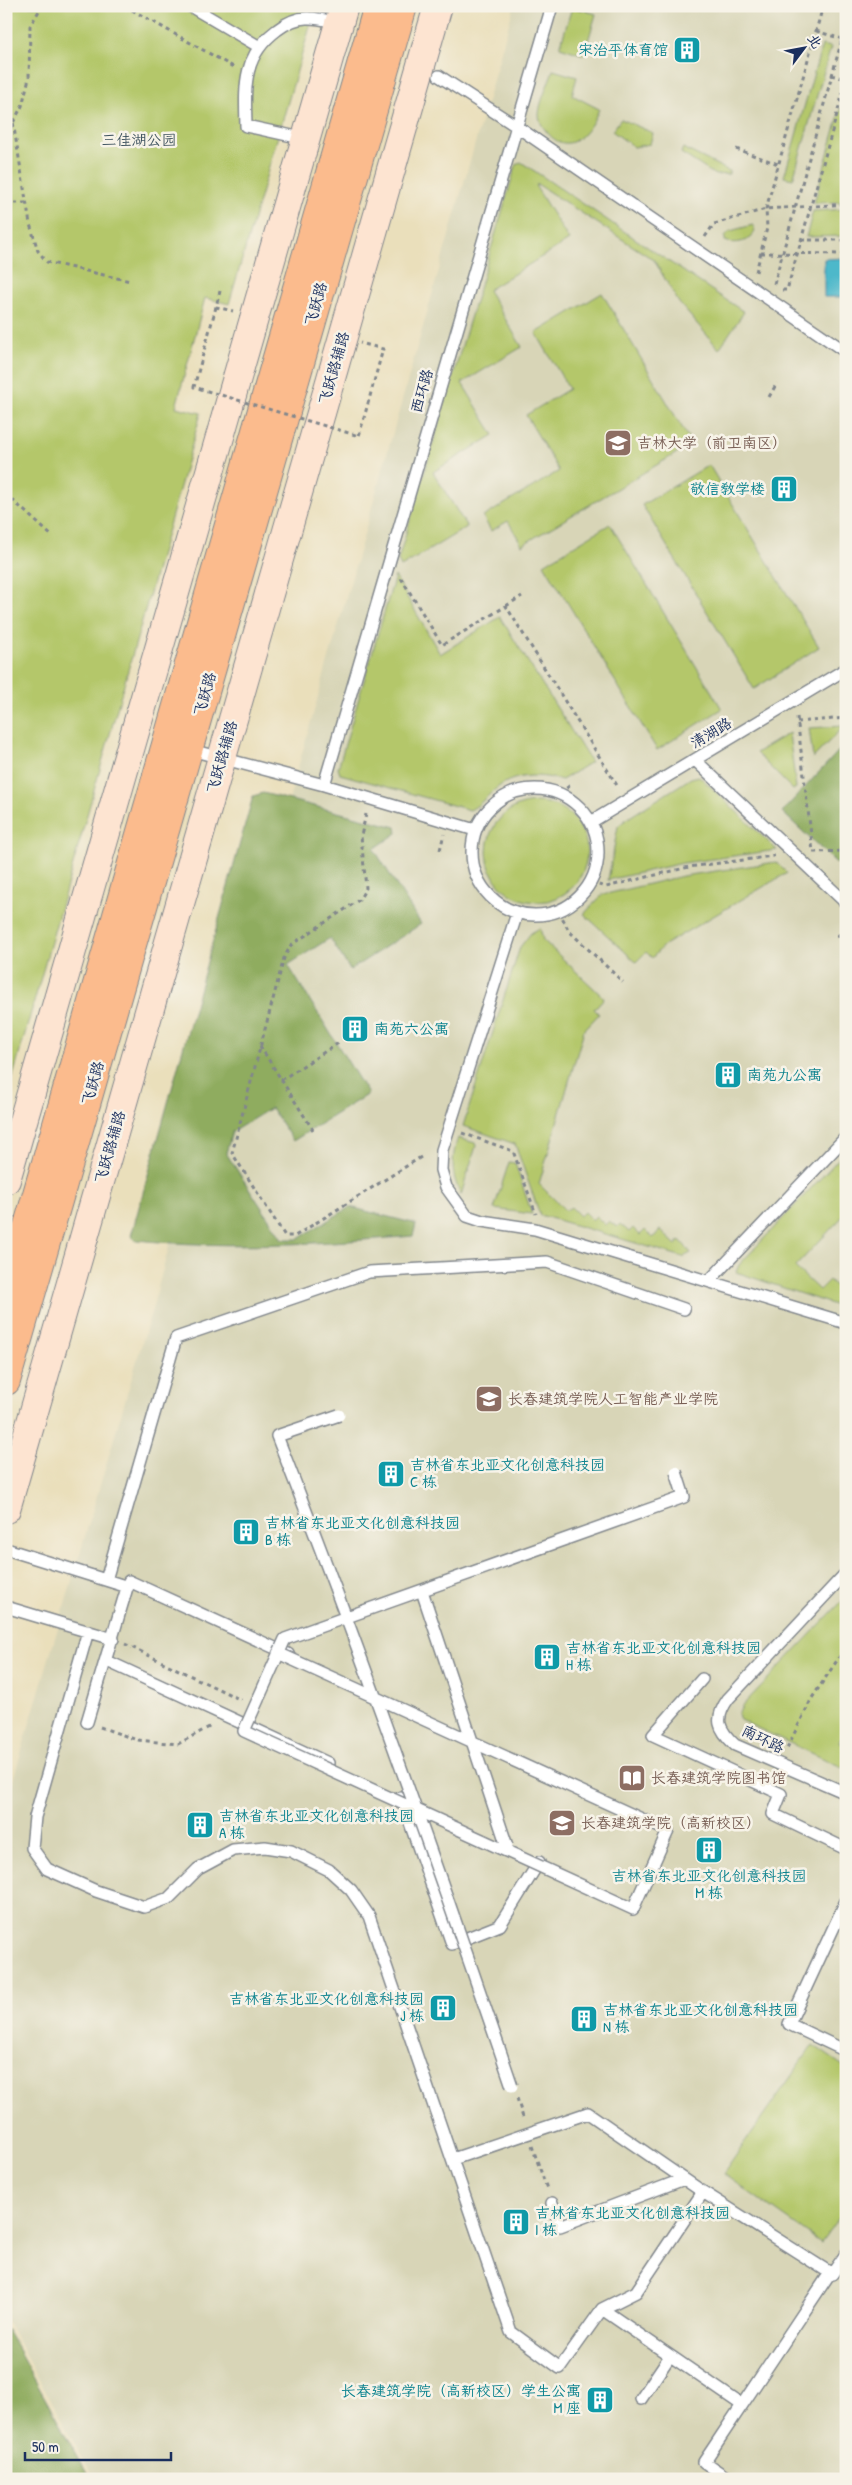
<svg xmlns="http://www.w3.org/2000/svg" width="852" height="2485" viewBox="0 0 852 2485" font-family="'Patrick Hand','LXGW WenKai TC',sans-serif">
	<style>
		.built { fill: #d8d5b7 }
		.green { fill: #b4c76b; stroke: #687b64 }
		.forest { fill: #8fac5f; stroke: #556e5e }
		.water { fill: #4db8ca; stroke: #347494 }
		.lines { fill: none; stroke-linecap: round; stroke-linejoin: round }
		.lane-casing { stroke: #82878c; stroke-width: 14 }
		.secondary-casing { stroke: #82878c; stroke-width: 30 }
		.primary-casing { stroke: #82878c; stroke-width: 30 }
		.path { stroke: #82878c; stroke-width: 3; stroke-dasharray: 4 4; stroke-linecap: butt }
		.lane { stroke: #fff; stroke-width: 11 }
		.secondary { stroke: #fde4d1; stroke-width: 28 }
		.primary { stroke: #fbbb8d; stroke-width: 28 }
		.lane-bridge-casing { stroke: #82878c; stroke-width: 14; stroke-linecap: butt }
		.path-bridge { stroke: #82878c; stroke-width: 3; stroke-dasharray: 4 4; stroke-linecap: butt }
		.lane-bridge { stroke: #fff; stroke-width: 11 }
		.labels { text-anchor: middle; stroke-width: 5; stroke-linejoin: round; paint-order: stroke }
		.culture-label { font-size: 15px; fill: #0d838f; stroke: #f7f3e8; text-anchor: start }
		.park-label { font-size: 15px; fill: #415561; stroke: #f7f3e8 }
		.street-label { font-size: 15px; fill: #1b2f5e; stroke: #f7f3e8 }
		.education-label { font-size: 15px; fill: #785e54; stroke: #f7f3e8; text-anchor: start }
	</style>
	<rect width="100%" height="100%" fill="#f7f3e8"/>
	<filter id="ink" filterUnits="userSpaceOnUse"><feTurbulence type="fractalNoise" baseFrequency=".02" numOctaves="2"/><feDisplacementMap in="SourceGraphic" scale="10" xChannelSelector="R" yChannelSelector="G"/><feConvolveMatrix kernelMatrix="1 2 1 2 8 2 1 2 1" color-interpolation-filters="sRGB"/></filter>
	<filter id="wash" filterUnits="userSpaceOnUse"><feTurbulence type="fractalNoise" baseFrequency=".0096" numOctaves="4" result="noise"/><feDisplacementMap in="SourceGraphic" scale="20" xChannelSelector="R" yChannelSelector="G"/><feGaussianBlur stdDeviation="1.12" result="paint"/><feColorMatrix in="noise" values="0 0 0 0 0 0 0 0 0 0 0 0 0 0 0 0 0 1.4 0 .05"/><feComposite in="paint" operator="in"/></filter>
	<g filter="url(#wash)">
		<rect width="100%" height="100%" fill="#eadfbb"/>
		<path class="built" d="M514 6H846V2479H94L6 2320V1804L153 1306 295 778Z"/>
		<path class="green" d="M6 6H316L229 304 205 298 176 407 201 413 6 1101Z
			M572 7 596 14 584 55 560 47Z
			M822 45 831 47 793 179 784 177Z
			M553 70 577 77 572 95 599 109C590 131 569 160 546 131 542 126 539 121 539 114 540 100 549 83 553 70Z
			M846 90V202L814 203Z
			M621 119 653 133 650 144 634 147 612 131Z
			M683 148 729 171V174L715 175 681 153Z
			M521 162 744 312 719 349 679 303 654 260 537 184 536 187 569 240 488 290 522 347 462 383 494 435 433 472 467 527 401 567 398 560 516 165Z
			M846 209V236L806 237 813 211Z
			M753 225 755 231C751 242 735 245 725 241V236L730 231Z
			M602 293 692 444 522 545 508 521 491 531 483 517 559 471 526 415 569 389 536 333Z
			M709 465 819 647 754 689 642 505Z
			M610 524 722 709 657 750 544 564Z
			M395 576 440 654 500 617 591 762 562 780C541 775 520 773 501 785 489 793 482 804 470 810L340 774 338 768Z
			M844 726 813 758 809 728Z
			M789 733 796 788 793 790 756 753Z
			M699 776 777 850 683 863 608 880 618 826 628 818 691 778Z
			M487 852a50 50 0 1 1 100 0a50 50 0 1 1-100 0Z
			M776 862 787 873 664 945 652 958 646 952 636 962 584 914 602 895 683 876Z
			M540 928 543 940 604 998 594 1009 599 1014 584 1030 539 1184 566 1211 571 1207 580 1216 584 1212 592 1220 596 1216 605 1225 609 1221 617 1227 620 1224 629 1232 633 1228 640 1235 645 1230 653 1238 660 1230 676 1245 680 1240 691 1253 683 1257 540 1215 515 1144 463 1126 520 947 531 933Z
			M458 1138 475 1143 476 1146 461 1195C451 1175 451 1159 458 1138Z
			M846 1151V1213L795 1267 819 1290 829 1280 843 1293 846 1291V1309L736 1272 739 1265Z
			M509 1162 515 1163 532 1214 494 1209Z
			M846 1597V1731L839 1742 846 1746V1769L740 1720 738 1714 743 1705Z
			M813 2045 846 2068V2208L821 2243 723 2174Z"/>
		<path class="forest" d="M846 743V872L782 812Z
			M263 793 396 827 397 833 374 849 421 924 350 970 330 938 288 965 368 1094 293 1141 271 1108 232 1132 226 1153 282 1239H297L350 1207 416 1224 413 1236C321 1244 228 1249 136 1240L131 1236 253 796Z
			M6 2328 90 2479H6Z"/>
		<path class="water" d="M846 258V297H824V259Z"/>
	</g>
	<g filter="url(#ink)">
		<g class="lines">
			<g class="lane-casing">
				<path id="lane" d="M190 6 258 46
					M439 76 516 126 846 352
					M306 139 246 126C245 87 242 56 277 30 286 23 297 17 309 18 319 18 329 21 339 23
					M187 749 324 785 475 830
					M695 760 846 903
					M324 785 552 6
					M472 852a63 63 0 1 1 126 0a63 63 0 1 1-126 0Z
					M591 822 846 669
					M517 913 442 1150 441 1170 446 1187 467 1216 482 1221 535 1229 846 1323
					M709 1281 846 1137
					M6 1549 128 1587
					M846 1573 728 1699C714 1719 718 1729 735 1745L846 1793
					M106 1580 176 1338 369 1272 547 1262 684 1309
					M6 1607 113 1639
					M88 1631 35 1817 32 1848 47 1869 96 1891 144 1907 169 1898 198 1869 233 1850 265 1847 291 1851 329 1870 351 1890 369 1916 511 2332 560 2368 602 2309 636 2292 703 2192 832 2274 846 2254
					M107 1661 328 1763
					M702 1679 653 1735 781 1794 773 1814 846 1849
					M87 1722 129 1581 288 1654
					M401 1797 452 1944 500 1925 539 1862
					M846 1901 789 2024 846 2051
					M453 2159 588 2113 684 2179
					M552 2203 560 2226 684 2179 703 2192
					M602 2309 742 2405
					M641 2399 670 2356
					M729 2479 704 2462 830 2273"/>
			</g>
			<g class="secondary-casing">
				<path id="secondary" d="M6 1180 344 6
					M6 1509 438 6"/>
			</g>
			<g class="primary-casing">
				<path id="primary" d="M6 1302 378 6
					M6 1381 403 6"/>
			</g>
			<path class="path" d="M125 6 235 68
				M816 31 842 39
				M831 75 846 79
				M6 123 13 122 30 224 38 251 47 262 130 281
				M6 136 22 106 29 78 30 26 42 6
				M736 149 778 164
				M6 203H27
				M705 237 714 224 766 209 846 204
				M801 240H846
				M761 253 846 254
				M756 272 767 228 766 209 823 6
				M774 284 846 25
				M782 290H787L846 82
				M220 291 216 307 233 311
				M769 397 777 383
				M6 494 53 537
				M401 578 442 645 506 606 618 787
				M506 606 522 596
				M797 717 813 852 846 851
				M797 722 846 718
				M560 793 572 784
				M366 814 361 836 366 888 359 900 291 945 284 958 232 1153 285 1236H295L421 1157
				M440 850 444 834
				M591 883 606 887 689 867 774 856
				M559 911 569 931 623 982
				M837 937 846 927
				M260 1046 313 1130
				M281 1080 340 1042
				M462 1133 513 1151 536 1214
				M125 1644 241 1700
				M100 1727 137 1740 178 1744 211 1726
				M787 1748 812 1698 846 1647
				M517 2098 524 2121
				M532 2146 547 2189"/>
			<use href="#lane" class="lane"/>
			<use href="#secondary" class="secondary"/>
			<use href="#primary" class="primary"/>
			<g class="lane-bridge-casing">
				<path id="lane-bridge" d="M339 1415 277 1436C361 1651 438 1868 512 2086
					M422 1591 507 1846
					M278 1653 668 1831 633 1909 244 1731 285 1639 684 1497 676 1472"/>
			</g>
			<path class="path-bridge" d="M216 307 194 387 359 436 383 349 360 343"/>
			<use href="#lane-bridge" class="lane-bridge"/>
		</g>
	</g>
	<defs>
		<g id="building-square" transform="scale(1.4375)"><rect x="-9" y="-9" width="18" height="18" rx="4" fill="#0f9aa8" stroke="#f7f3e8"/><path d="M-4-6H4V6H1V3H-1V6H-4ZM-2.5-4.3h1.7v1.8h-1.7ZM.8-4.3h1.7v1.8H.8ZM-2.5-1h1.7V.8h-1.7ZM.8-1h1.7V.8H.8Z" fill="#fff"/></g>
		<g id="university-square" transform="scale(1.4375)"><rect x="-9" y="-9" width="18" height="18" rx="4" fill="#8d6e63" stroke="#f7f3e8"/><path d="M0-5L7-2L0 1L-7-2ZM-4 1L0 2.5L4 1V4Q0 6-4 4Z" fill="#fff"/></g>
		<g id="library-square" transform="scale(1.4375)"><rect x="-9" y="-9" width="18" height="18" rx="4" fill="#8d6e63" stroke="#f7f3e8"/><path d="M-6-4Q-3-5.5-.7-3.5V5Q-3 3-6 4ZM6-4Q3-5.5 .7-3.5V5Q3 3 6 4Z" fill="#fff"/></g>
	</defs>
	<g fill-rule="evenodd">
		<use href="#building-square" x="687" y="50"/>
		<use href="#university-square" x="618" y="443"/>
		<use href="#building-square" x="784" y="489"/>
		<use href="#building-square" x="355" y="1029"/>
		<use href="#building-square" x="728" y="1075"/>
		<use href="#university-square" x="489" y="1399"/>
		<use href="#building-square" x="391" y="1474"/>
		<use href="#building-square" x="246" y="1532"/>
		<use href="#building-square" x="547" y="1657"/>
		<use href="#library-square" x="632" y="1778"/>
		<use href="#university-square" x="562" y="1823"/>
		<use href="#building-square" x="200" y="1825"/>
		<use href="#building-square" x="709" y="1850"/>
		<use href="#building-square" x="443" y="2008"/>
		<use href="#building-square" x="584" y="2019"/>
		<use href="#building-square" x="516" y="2222"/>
		<use href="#building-square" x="600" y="2400"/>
	</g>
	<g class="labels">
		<g class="culture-label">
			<text x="668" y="55" text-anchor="end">宋治平体育馆</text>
			<text x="765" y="494" text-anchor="end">敬信教学楼</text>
			<text x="374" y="1034">南苑六公寓</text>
			<text x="747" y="1080">南苑九公寓</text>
			<text x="410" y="1470">吉林省东北亚文化创意科技园<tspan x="410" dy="17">C 栋</tspan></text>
			<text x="265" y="1528">吉林省东北亚文化创意科技园<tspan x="265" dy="17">B 栋</tspan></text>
			<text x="566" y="1653">吉林省东北亚文化创意科技园<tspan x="566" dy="17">H 栋</tspan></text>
			<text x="219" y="1821">吉林省东北亚文化创意科技园<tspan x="219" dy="17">A 栋</tspan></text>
			<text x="709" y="1881" text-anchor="middle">吉林省东北亚文化创意科技园<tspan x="709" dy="17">M 栋</tspan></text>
			<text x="424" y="2004" text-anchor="end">吉林省东北亚文化创意科技园<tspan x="424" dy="17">J 栋</tspan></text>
			<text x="603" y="2015">吉林省东北亚文化创意科技园<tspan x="603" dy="17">N 栋</tspan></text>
			<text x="535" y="2218">吉林省东北亚文化创意科技园<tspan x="535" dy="17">I 栋</tspan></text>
			<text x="581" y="2396" text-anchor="end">长春建筑学院（高新校区）学生公寓<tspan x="581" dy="17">M 座</tspan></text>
		</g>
		<g class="park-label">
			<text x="139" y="145">三佳湖公园</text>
		</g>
		<g class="street-label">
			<text transform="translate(316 304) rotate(-74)" y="5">飞跃路</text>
			<text transform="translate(334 368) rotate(-74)" y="5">飞跃路辅路</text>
			<text transform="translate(422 391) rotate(-74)" y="5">西环路</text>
			<text transform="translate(205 694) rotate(-74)" y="5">飞跃路</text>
			<text transform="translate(711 733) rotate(-31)" y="5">清湖路</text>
			<text transform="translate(222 757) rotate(-74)" y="5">飞跃路辅路</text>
			<text transform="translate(93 1083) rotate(-74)" y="5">飞跃路</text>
			<text transform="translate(110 1147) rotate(-74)" y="5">飞跃路辅路</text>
			<text transform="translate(763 1739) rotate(26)" y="5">南环路</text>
		</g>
		<g class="education-label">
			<text x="637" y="448">吉林大学（前卫南区）</text>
			<text x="508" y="1404">长春建筑学院人工智能产业学院</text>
			<text x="651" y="1783">长春建筑学院图书馆</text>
			<text x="581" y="1828">长春建筑学院（高新校区）</text>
		</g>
	</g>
	<rect width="852" height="2485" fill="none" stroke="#f7f3e8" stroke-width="25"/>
	<g transform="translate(804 48) rotate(58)" stroke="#f7f3e8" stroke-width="4" paint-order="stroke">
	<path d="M0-4L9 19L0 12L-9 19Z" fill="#1b2f5e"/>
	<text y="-8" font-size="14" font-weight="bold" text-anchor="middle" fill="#1b2f5e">北</text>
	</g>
	<path d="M25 2452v8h146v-8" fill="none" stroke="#1b2f5e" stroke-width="2.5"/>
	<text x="32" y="2452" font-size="15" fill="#1b2f5e" stroke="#f7f3e8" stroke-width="4" paint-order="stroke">50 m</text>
</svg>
